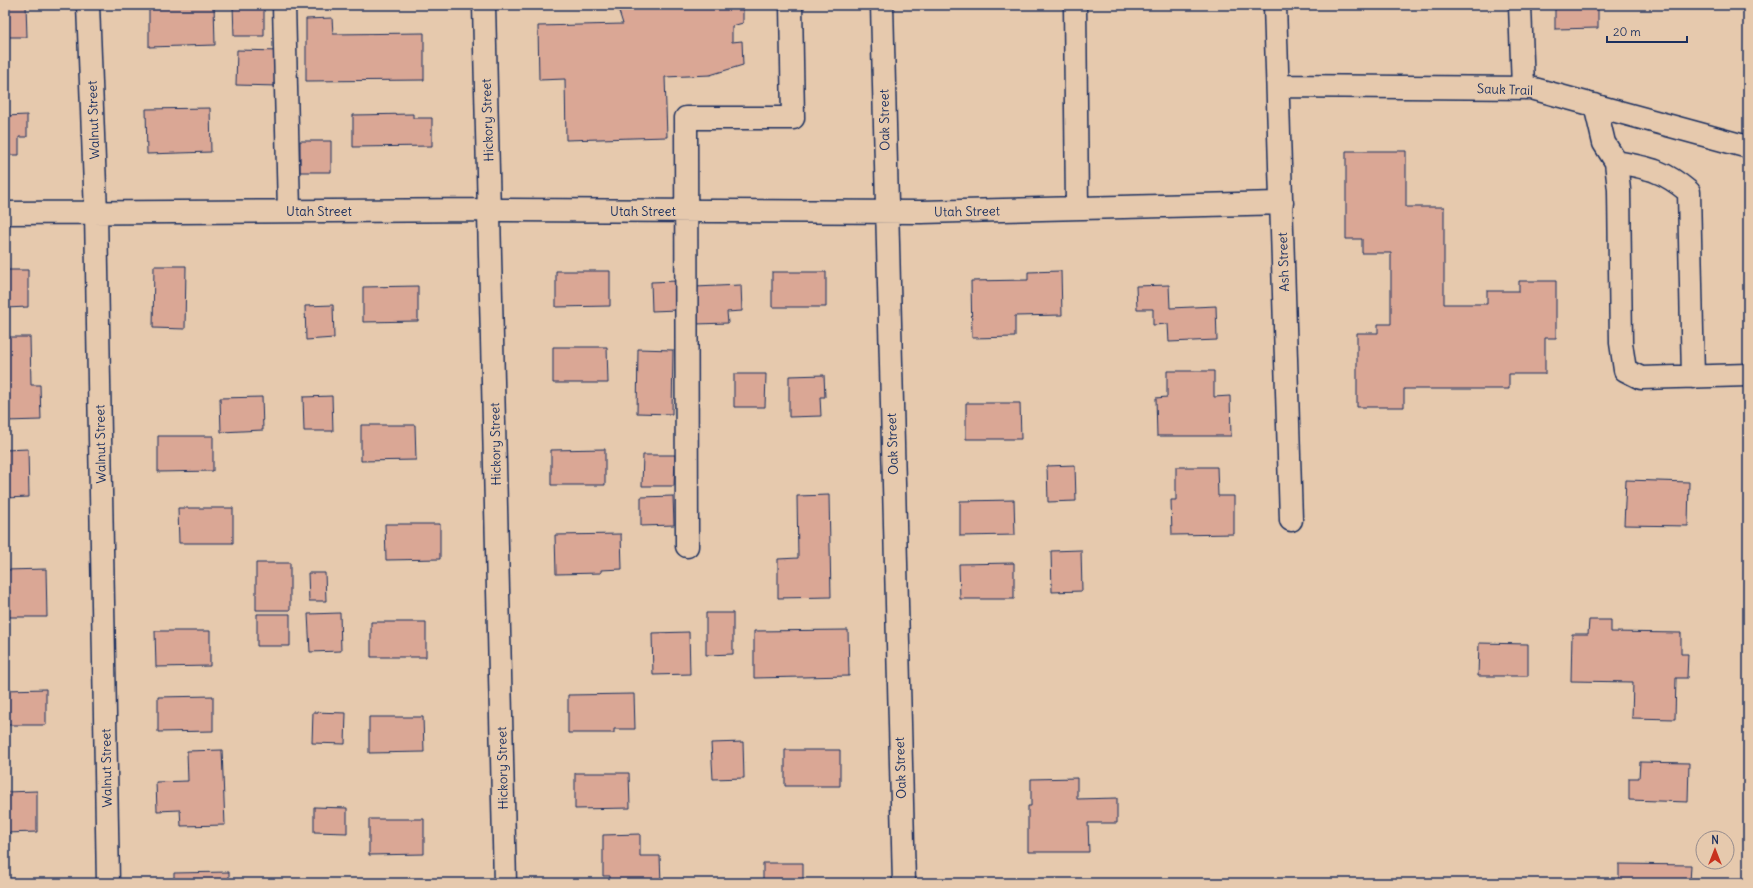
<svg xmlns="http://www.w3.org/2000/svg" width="1753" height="888" viewBox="0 0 1753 888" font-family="Delius,sans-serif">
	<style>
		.building { fill: #daa795; stroke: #1b2f5e }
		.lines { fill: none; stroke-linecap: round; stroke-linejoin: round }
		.minor-casing { stroke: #1b2f5e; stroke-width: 25 }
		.minor { stroke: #e6c9ad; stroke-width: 22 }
		.labels { text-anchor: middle; stroke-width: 3; stroke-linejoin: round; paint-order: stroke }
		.street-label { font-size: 13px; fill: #1b2f5e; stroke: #e6c9ad }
	</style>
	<rect width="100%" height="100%" fill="#e6c9ad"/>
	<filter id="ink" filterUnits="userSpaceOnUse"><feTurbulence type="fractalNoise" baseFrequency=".025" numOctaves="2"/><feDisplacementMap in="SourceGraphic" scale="8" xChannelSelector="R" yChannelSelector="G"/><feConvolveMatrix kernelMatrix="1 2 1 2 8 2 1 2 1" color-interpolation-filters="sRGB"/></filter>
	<g filter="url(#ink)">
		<path class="building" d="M5 5H26L27 37H5Z
			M149 5H214L215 45 149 47Z
			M233 5H264V36H234Z
			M305 5H336V8L305 9Z
			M617 5H743V23L732 26V42L742 41 743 65 710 75 665 77 667 137 566 140 565 79 539 80 538 26 623 24Z
			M1555 5H1598V28L1555 29Z
			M332 18 333 34 424 33V80L306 81V19Z
			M237 50 279 51 278 86 236 85Z
			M210 108 211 152 147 154 146 109Z
			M413 114V118H432V146L353 147V115Z
			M27 115V137H19V155H5V116Z
			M300 141H331V172H300Z
			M1346 151H1406V207H1444V304H1487V291H1519V281H1556V338H1545V374H1509V389H1404V407H1357V333H1378V324H1391V253H1362V239H1346Z
			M154 266H186L185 329 153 328Z
			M5 270H28V307L5 308Z
			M556 271H610V306L556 307Z
			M1061 271 1062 315 1015 316V337L972 338 971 281 1028 280V272Z
			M772 272H826V307H772Z
			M677 281V310L652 311 651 282Z
			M741 285 742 311 727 312 728 323 696 324 695 287Z
			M1169 285 1170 308 1216 306 1217 340 1169 342 1168 324 1153 325V309H1137L1136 286Z
			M418 286V321L363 322V287Z
			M333 305 334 338 306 340 305 306Z
			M5 337H30L31 385H40L41 420 5 421Z
			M553 347H607L608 383H553Z
			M638 349 673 350 672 414 637 413Z
			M1167 371H1214V397L1230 396 1231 436H1157L1156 398 1167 397Z
			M734 374H766L765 407H734Z
			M824 375 825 397H820L821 416 789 417V376Z
			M332 396 333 431H304L303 397Z
			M262 397 263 430 221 432 220 398Z
			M966 403H1020L1021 439H966Z
			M361 425H415L416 460 361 461Z
			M158 436H213V471L158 472Z
			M28 449 29 497 5 498V450Z
			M605 449V485H551V450Z
			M643 455H675L674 486H642Z
			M1075 465 1076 501 1048 502 1047 466Z
			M1176 467H1217L1218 496H1234V534L1172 535 1171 500H1176Z
			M1626 480 1689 482 1688 526 1624 525Z
			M829 495 831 597 778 598V559L798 558 797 496Z
			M673 496 674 525 641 526V497Z
			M1014 500 1015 535 960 536V501Z
			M178 508H233V543H179Z
			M385 524H440V559L386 560Z
			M621 534 622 569 601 570V573L556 574 555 535Z
			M1081 550 1082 591 1052 592 1051 551Z
			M256 563H290V610H256Z
			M1014 563V599H960L959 564Z
			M46 569 47 617H5V570Z
			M308 573H325L326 601H309Z
			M340 613 341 651 310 652 308 614Z
			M706 613H733V654L706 655Z
			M257 614H290V646H257Z
			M1589 620H1611V632L1681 633V654H1688L1687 678H1676L1675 719 1632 718 1633 682 1571 681 1572 634H1588Z
			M371 622H426V657H371Z
			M848 630 849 676 754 678V631Z
			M155 631H210V666L156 667Z
			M689 632 690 674 653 675 652 633Z
			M1479 643 1528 644V676H1478Z
			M46 689V725H5V690Z
			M634 694 635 729H614V733H568V695Z
			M213 696V731L158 732V697Z
			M313 712 346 713 345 744 312 743Z
			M369 717H423L424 752 369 753Z
			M743 742 744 778 713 779 711 743Z
			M222 750 225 825 181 826 180 810 157 811 156 782 188 781 187 751Z
			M785 750H840V786H785Z
			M1640 762 1689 763 1688 802 1629 800V778H1639Z
			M575 773H629L630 808 575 809Z
			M1077 778V799L1117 798V823H1088L1089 852H1028V806H1031V779Z
			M37 791V832L5 833V792Z
			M314 807 347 808V833L314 832Z
			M369 819H424V854L369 855Z
			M640 834V856H660L661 883H610V876H603V835Z
			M763 863H803V883H763Z
			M1619 864 1691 865 1690 883H1619Z
			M229 872V883H174V873Z
			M5 879H22V883H5Z"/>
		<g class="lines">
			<g class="minor-casing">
				<path id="minor" d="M88 5 96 213 108 883
					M284 5 289 211
					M484 5 505 883
					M882 5 904 883
					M1075 5 1077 208
					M1275 5 1291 520
					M1520 5 1523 88
					M1279 86 1531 88 1748 147
					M1595 105 1604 143 1616 162 1619 190 1621 343 1625 370 1641 378 1748 375
					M1616 162C1649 168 1663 170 1689 192L1693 377
					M5 213 490 210 921 212 1282 203
					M687 546 686 118H793L791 5"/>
			</g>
			<use href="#minor" class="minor"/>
		</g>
	</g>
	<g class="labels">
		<g class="street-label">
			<text transform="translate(1505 89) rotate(2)" y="5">Sauk Trail</text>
			<text transform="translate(93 120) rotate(-92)" y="5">Walnut Street</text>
			<text transform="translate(487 120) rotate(-92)" y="5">Hickory Street</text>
			<text transform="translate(884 120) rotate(-91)" y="5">Oak Street</text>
			<text x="319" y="216">Utah Street</text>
			<text x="643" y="216">Utah Street</text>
			<text transform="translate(967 211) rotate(-1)" y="5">Utah Street</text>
			<text transform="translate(1283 262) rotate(-92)" y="5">Ash Street</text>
			<text transform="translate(100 444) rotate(-91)" y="5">Walnut Street</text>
			<text transform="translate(495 444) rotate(-91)" y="5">Hickory Street</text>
			<text transform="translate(892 444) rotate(-92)" y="5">Oak Street</text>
			<text transform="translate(106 768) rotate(-91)" y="5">Walnut Street</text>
			<text transform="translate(502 768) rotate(-91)" y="5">Hickory Street</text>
			<text transform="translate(900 768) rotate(-92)" y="5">Oak Street</text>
		</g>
	</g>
	<rect width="1753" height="888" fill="none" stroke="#e6c9ad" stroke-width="20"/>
	<rect x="10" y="10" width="1733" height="868" fill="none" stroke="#1b2f5e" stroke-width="1.5" filter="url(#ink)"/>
	<g transform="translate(1715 850)"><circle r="19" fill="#e6c9ad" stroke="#958b8d"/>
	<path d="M0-3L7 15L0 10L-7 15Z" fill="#c8321e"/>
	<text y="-6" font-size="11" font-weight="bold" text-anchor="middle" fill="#1b2f5e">N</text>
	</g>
	<path d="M1607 36v6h80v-6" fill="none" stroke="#1b2f5e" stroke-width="2"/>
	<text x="1613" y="36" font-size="12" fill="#1b2f5e" stroke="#e6c9ad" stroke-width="3" paint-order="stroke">20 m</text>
</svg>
